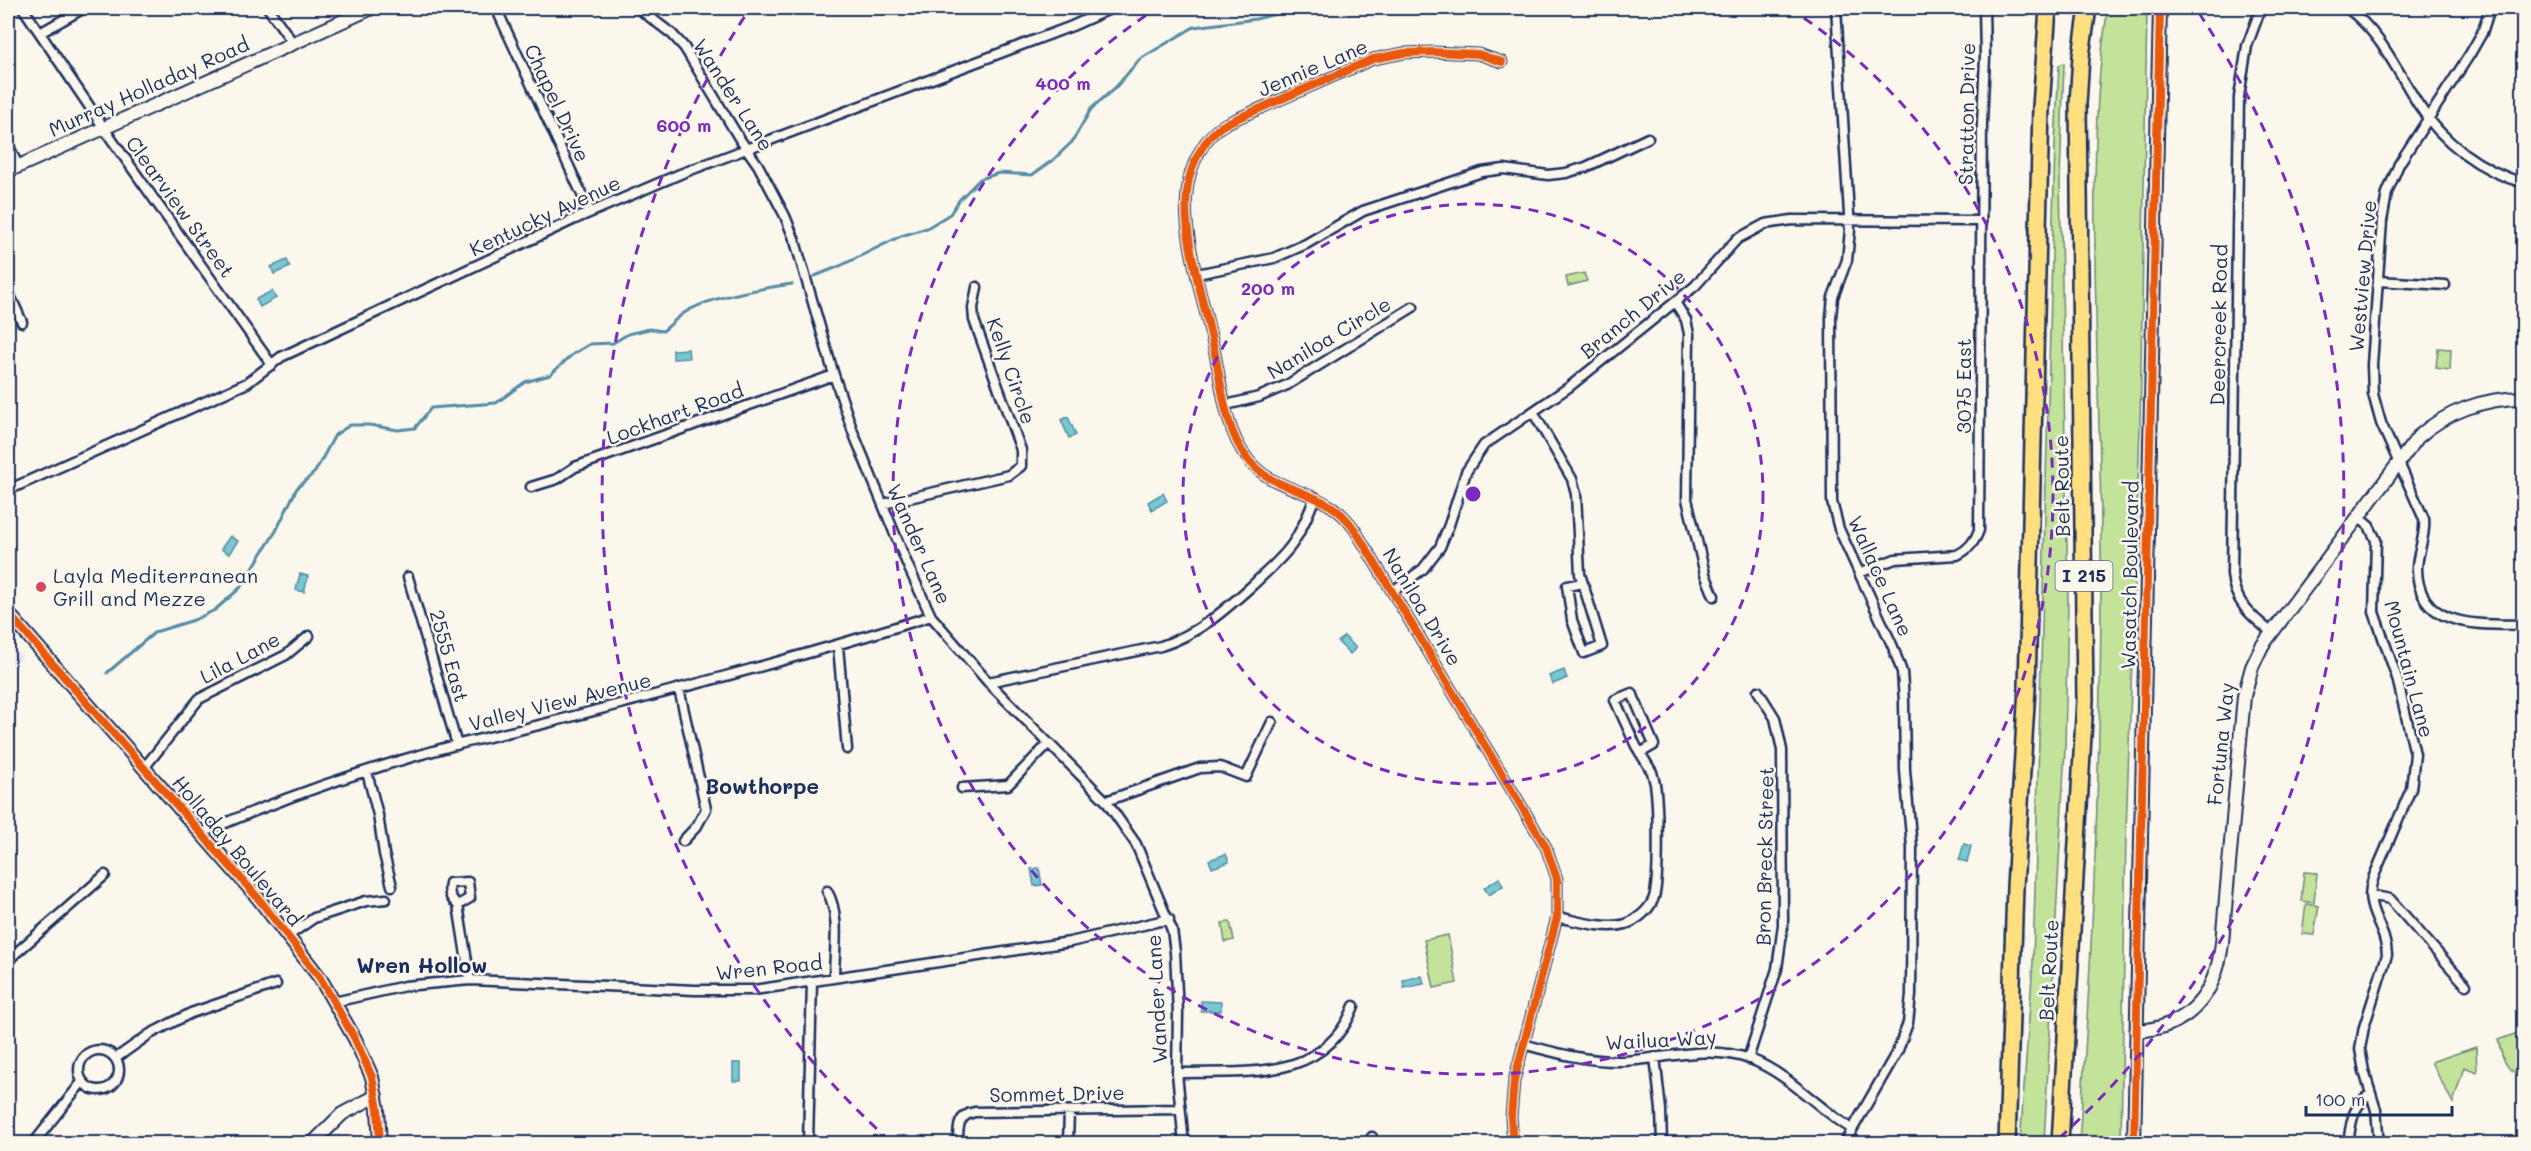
<svg xmlns="http://www.w3.org/2000/svg" width="2531" height="1151" viewBox="0 0 2531 1151" font-family="Mali,sans-serif">
	<style>
		.built { fill: #e6e6ed }
		.green { fill: #c3e29a; stroke: #6f887c; stroke-width: 1.5 }
		.water { fill: #78c8d2; stroke: #538ba4; stroke-width: 1.5 }
		.lines { fill: none; stroke-linecap: round; stroke-linejoin: round }
		.stream { stroke: #538ba4; stroke-width: 3 }
		.street-casing { stroke: #1b2f5e; stroke-width: 13 }
		.secondary-casing { stroke: #1b2f5e; stroke-width: 16 }
		.highway-casing { stroke: #1b2f5e; stroke-width: 20 }
		.street { stroke: #fbf7ec; stroke-width: 8 }
		.secondary { stroke: #fbf7ec; stroke-width: 12 }
		.highway { stroke: #ffdf80; stroke-width: 15 }
		.cycleway-casing { stroke: #fbf7ec; stroke-width: 11 }
		.cycleway { stroke: #e8590c; stroke-width: 8 }
		.ring { fill: none; stroke: #7b2cbf; stroke-width: 3; stroke-dasharray: 10 8 }
		.poi-dot { fill: #d1495b; stroke: #fbf7ec; stroke-width: 2 }
		.labels { text-anchor: middle; stroke-width: 5; stroke-linejoin: round; paint-order: stroke }
		.shield { fill: #fbf7ec; stroke: #5e6b89; stroke-width: 1.5 }
		.shield-label { font-size: 18px; font-weight: bold; fill: #1b2f5e }
		.street-label { font-size: 20px; fill: #1b2f5e; stroke: #fbf7ec }
		.poi-label { font-size: 20px; fill: #1b2f5e; stroke: #fbf7ec; text-anchor: start }
		.neighbourhood-label { font-size: 21px; font-weight: bold; fill: #1b2f5e; stroke: #fbf7ec }
		.centre { fill: #7b2cbf; stroke: #fbf7ec; stroke-width: 3 }
		.ring-label { font-size: 18px; text-anchor: middle; font-weight: bold; fill: #7b2cbf; stroke: #fbf7ec; stroke-width: 5; stroke-linejoin: round; paint-order: stroke }
	</style>
	<rect width="100%" height="100%" fill="#fbf7ec"/>
	<filter id="ink" filterUnits="userSpaceOnUse"><feTurbulence type="fractalNoise" baseFrequency=".0167" numOctaves="2"/><feDisplacementMap in="SourceGraphic" scale="12" xChannelSelector="R" yChannelSelector="G"/><feConvolveMatrix kernelMatrix="1 2 1 2 8 2 1 2 1" color-interpolation-filters="sRGB"/></filter>
	<g filter="url(#ink)">
		<path class="built" d="M8 640 22 657 8 670Z"/>
		<path class="green" d="M2108 8H2147L2140 428 2126 832 2121 1143 2079 1144C2093 944 2102 744 2101 544 2101 424 2093 304 2095 184 2096 125 2098 66 2108 8Z
			M2064 63 2060 179 2068 598 2065 749 2044 1143 2020 1144 2033 962 2055 144 2059 65Z
			M1584 273 1587 281 1568 286 1566 277Z
			M2438 348 2451 349 2450 370 2436 368Z
			M2304 872 2317 873 2314 903 2301 901Z
			M2306 904 2319 906 2314 935 2302 934Z
			M1230 922 1234 940 1225 942 1222 923Z
			M1448 935 1457 983 1434 988 1424 940Z
			M2523 1031H2524L2523 1076C2505 1072 2502 1056 2498 1040Z
			M2476 1047 2477 1072 2464 1067 2453 1103 2431 1062Z"/>
		<path class="water" d="M287 260 290 267 274 274 271 267Z
			M272 291 276 298 260 307 256 299Z
			M688 349 689 358 673 359V350Z
			M1068 417 1076 435 1069 438 1061 420Z
			M1163 493 1167 501 1152 510 1148 502Z
			M230 536 238 541 229 554 221 549Z
			M300 574 308 576 304 592 296 590Z
			M1344 636 1356 648 1350 654 1338 642Z
			M1564 670 1567 678 1553 684 1549 676Z
			M1964 844 1971 846 1967 862 1959 860Z
			M1226 854 1229 862 1212 868 1209 860Z
			M1039 868 1042 885 1034 886 1031 869Z
			M1499 878 1503 886 1489 895 1484 888Z
			M1422 976 1424 984 1404 988 1403 980Z
			M1201 1001 1221 1002V1011H1201Z
			M733 1063H741V1081H733Z"/>
		<g class="lines">
			<path class="stream" d="M815 276 840 266 901 236 927 228 950 214 960 199 980 179 999 173 1032 175 1053 160 1072 142 1091 109 1116 87 1140 59 1194 27 1256 19 1300 8
				M107 673 155 632 194 620 215 610 240 588 276 531 297 488 315 472 335 435 350 425H369L398 430 415 428 431 408 496 403 525 382 550 375 573 354 590 344 613 343 628 334 649 329 663 331C670 325 677 318 684 313 708 297 763 288 792 284"/>
			<g class="street-casing">
				<path id="street" d="M23 8 112 140 272 365
					M268 8 293 43
					M496 8 590 212
					M638 8 672 34 684 47 739 138 758 165 785 216 795 241 834 375 853 432 908 566 931 616 988 682 1106 801 1136 844 1172 930 1175 952 1178 1013 1177 1073 1184 1144
					M1836 8 1850 230 1847 260 1833 297 1831 317 1832 502 1839 529 1893 647 1902 672 1904 701 1905 771 1912 847 1911 995 1908 1023 1898 1050 1844 1144
					M2261 8 2247 46 2239 97 2232 574C2234 602 2251 616 2271 632
					M2347 8C2381 33 2396 69 2418 104 2442 142 2481 171 2524 183
					M2490 8 2482 33 2470 54 2399 164 2387 193 2382 221 2372 365 2373 394 2381 423 2424 519C2426 537 2417 552 2417 569 2418 630 2481 624 2524 625
					M40 33 84 8
					M1502 62 1478 54 1432 52 1404 53 1373 59 1227 123C1204 135 1189 167 1187 192 1182 237 1204 300 1213 345 1222 381 1223 427 1247 458 1267 486 1301 488 1329 505 1340 511 1348 520 1355 530L1546 847 1557 879V917L1514 1081 1511 1117 1513 1144
					M8 144 18 166
					M1197 274 1274 258 1306 244 1363 211 1482 172 1504 169 1548 175 1566 173 1586 167 1648 138
					M2378 281 2445 285
					M8 291 22 322
					M1675 302 1686 320 1689 334 1687 499 1705 574 1714 596
					M1226 405 1259 397 1287 385 1413 307
					M1533 412 1572 479 1576 494 1580 574 1602 646 1584 653 1572 620 1567 586 1582 583
					M531 487 557 479 575 467 834 375
					M8 490 247 383 281 357 575 219 680 174 1072 26 1112 8
					M883 504 1009 475 1021 466V450L974 320 973 308 977 287
					M2358 517 2369 526 2376 540 2374 612 2397 678 2415 754 2411 789 2374 876C2361 910 2386 924 2387 955L2364 1027 2360 1049 2364 1071 2376 1110 2379 1144
					M1859 573 1895 559 1957 555C1968 550 1975 542 1979 530L1982 123 1985 57 1984 8
					M408 577 457 745
					M1393 591 1423 569 1440 547 1449 525 1466 472 1484 445 1569 387 1695 286 1737 239 1765 224 1792 220 1981 221
					M838 646 847 749
					M988 682 1161 646C1199 634 1226 609 1255 583 1268 570 1283 558 1293 543 1302 529 1309 513 1315 497
					M679 689 706 809 697 826 683 841
					M144 768 199 699 286 655 309 636
					M367 772 378 815 384 854 392 886
					M962 788 1008 785 1049 743
					M1106 801 1200 768 1220 767 1246 777 1272 722
					M202 833C284 797 371 767 459 744 489 737 520 730 551 722 678 689 806 656 931 616
					M827 891C841 915 834 951 834 978
					M2370 895 2390 899 2466 985
					M458 905 470 898 468 882 450 883C448 893 450 898 458 905L470 980
					M1557 917C1578 921 1605 930 1626 924 1637 920 1648 911 1653 900 1660 885 1658 803 1655 784L1652 772 1636 746 1615 700 1632 693 1654 745 1640 753
					M288 936 314 918 366 901 386 899
					M8 960 105 875
					M334 1002 405 986 470 980 695 990H754L1070 942 1169 919
					M1523 1044C1556 1053 1588 1062 1623 1061 1666 1059 1707 1044 1750 1059 1789 1074 1817 1108 1852 1129
					M79 1070a20 20 0 1 1 40 0a20 20 0 1 1-40 0Z
					M1655 1057 1661 1110 1662 1144
					M116 1058 150 1034 191 1013 276 984
					M1748 1059 1777 969 1783 925 1782 750 1775 718 1758 691
					M1177 1073C1244 1071 1325 1083 1354 1006
					M1372 1137 1373 1144
					M33 1144 82 1082
					M808 1144 812 981
					M958 1144C958 1129 957 1115 975 1112L1180 1109
					M1068 1144 1069 1111
					M2348 1144C2351 1123 2352 1105 2371 1094"/>
			</g>
			<g class="secondary-casing">
				<path id="secondary" d="M8 171 372 8
					M8 613 258 898 320 978 355 1039 372 1077 378 1109 380 1144
					M2136 1031C2190 1028 2216 994 2222 943L2244 696 2252 667 2262 646 2418 437C2447 411 2485 398 2524 398
					M312 1144 342 1114 376 1096
					M2134 1144 2160 8"/>
			</g>
			<g class="highway-casing">
				<path id="highway" d="M2007 1144 2015 887 2027 688 2041 107 2048 8
					M2060 1144 2085 700 2078 104 2081 56 2088 8"/>
			</g>
			<use href="#street" class="street"/>
			<use href="#secondary" class="secondary"/>
			<use href="#highway" class="highway"/>
			<g class="cycleway-casing">
				<path id="cycleway" d="M1502 62 1478 54 1432 52 1404 53 1373 59 1227 123C1204 135 1189 167 1187 192 1182 237 1204 300 1213 345 1222 381 1223 427 1247 458 1267 486 1301 488 1329 505 1340 511 1348 520 1355 530L1546 847 1557 879V917L1514 1081 1511 1117 1513 1144
					M8 613 258 898 320 978 355 1039 372 1077 378 1109 380 1144
					M2134 1144 2160 8"/>
			</g>
			<use href="#cycleway" class="cycleway"/>
		</g>
	</g>
	<g class="ring">
		<circle cx="1473" cy="494" r="290"/>
		<path d="M1789 8A580 580 0 1 1 1157 8"/>
		<path d="M890 1141A871 871 0 0 1 747 13M2199 13A871 871 0 0 1 2056 1141"/>
	</g>
	<circle class="poi-dot" cx="41" cy="587" r="6"/>
	<g class="labels">
		<rect class="shield" x="2055.5" y="561" width="57" height="30" rx="4.5"/>
		<g class="shield-label">
			<text x="2084" y="582">I 215</text>
		</g>
		<g class="street-label">
			<text transform="translate(1313 68) rotate(-23)" y="7">Jennie Lane</text>
			<text transform="translate(149 87) rotate(-24)" y="7">Murray Holladay Road</text>
			<text transform="translate(733 95) rotate(57)" y="7">Wander Lane</text>
			<text transform="translate(557 103) rotate(65)" y="7">Chapel Drive</text>
			<text transform="translate(1967 114) rotate(-89)" y="7">Stratton Drive</text>
			<text transform="translate(180 207) rotate(54)" y="7">Clearview Street</text>
			<text transform="translate(545 216) rotate(-25)" y="7">Kentucky Avenue</text>
			<text transform="translate(2363 276) rotate(-85)" y="7">Westview Drive</text>
			<text transform="translate(1633 314) rotate(-39)" y="7">Branch Drive</text>
			<text transform="translate(2219 325) rotate(-89)" y="7">Deercreek Road</text>
			<text transform="translate(1329 338) rotate(-31)" y="7">Naniloa Circle</text>
			<text transform="translate(1011 371) rotate(71)" y="7">Kelly Circle</text>
			<text transform="translate(1964 386) rotate(-90)" y="7">3075 East</text>
			<text transform="translate(675 414) rotate(-20)" y="7">Lockhart Road</text>
			<text transform="translate(2062 486) rotate(-91)" y="7">Belt Route</text>
			<text transform="translate(919 544) rotate(66)" y="7">Wander Lane</text>
			<text transform="translate(2130 575) rotate(-89)" y="7">Wasatch Boulevard</text>
			<text transform="translate(1880 576) rotate(66)" y="7">Wallace Lane</text>
			<text transform="translate(1422 607) rotate(59)" y="7">Naniloa Drive</text>
			<text transform="translate(449 656) rotate(74)" y="7">2555 East</text>
			<text transform="translate(240 658) rotate(-28)" y="7">Lila Lane</text>
			<text transform="translate(2409 669) rotate(75)" y="7">Mountain Lane</text>
			<text transform="translate(560 702) rotate(-14)" y="7">Valley View Avenue</text>
			<text transform="translate(2221 744) rotate(-84)" y="7">Fortuna Way</text>
			<text transform="translate(237 851) rotate(50)" y="7">Holladay Boulevard</text>
			<text transform="translate(1765 856) rotate(-89)" y="7">Bron Breck Street</text>
			<text transform="translate(769 968) rotate(-6)" y="7">Wren Road</text>
			<text transform="translate(2049 970) rotate(-87)" y="7">Belt Route</text>
			<text transform="translate(1157 999) rotate(-93)" y="7">Wander Lane</text>
			<text transform="translate(1661 1040) rotate(-3)" y="7">Wailua Way</text>
			<text transform="translate(1057 1094) rotate(-1)" y="7">Sommet Drive</text>
		</g>
		<g class="poi-label">
			<text x="53" y="583">Layla Mediterranean<tspan x="53" dy="23">Grill and Mezze</tspan></text>
		</g>
		<g class="neighbourhood-label">
			<text x="762" y="794">Bowthorpe</text>
			<text x="422" y="973">Wren Hollow</text>
		</g>
	</g>
	<circle cx="1473" cy="494" r="9" class="centre"/>
	<g class="ring-label">
		<text x="1063" y="90">400 m</text>
		<text x="684" y="132">600 m</text>
		<text x="1268" y="295">200 m</text>
	</g>
	<rect width="2531" height="1151" fill="none" stroke="#fbf7ec" stroke-width="30"/>
	<rect x="15" y="15" width="2501" height="1121" fill="none" stroke="#1b2f5e" stroke-width="2" filter="url(#ink)"/>
	<path d="M2306 1106v9h146v-9" fill="none" stroke="#1b2f5e" stroke-width="3"/>
	<text x="2315" y="1106" font-size="18" fill="#1b2f5e" stroke="#fbf7ec" stroke-width="4.5" paint-order="stroke">100 m</text>
</svg>
